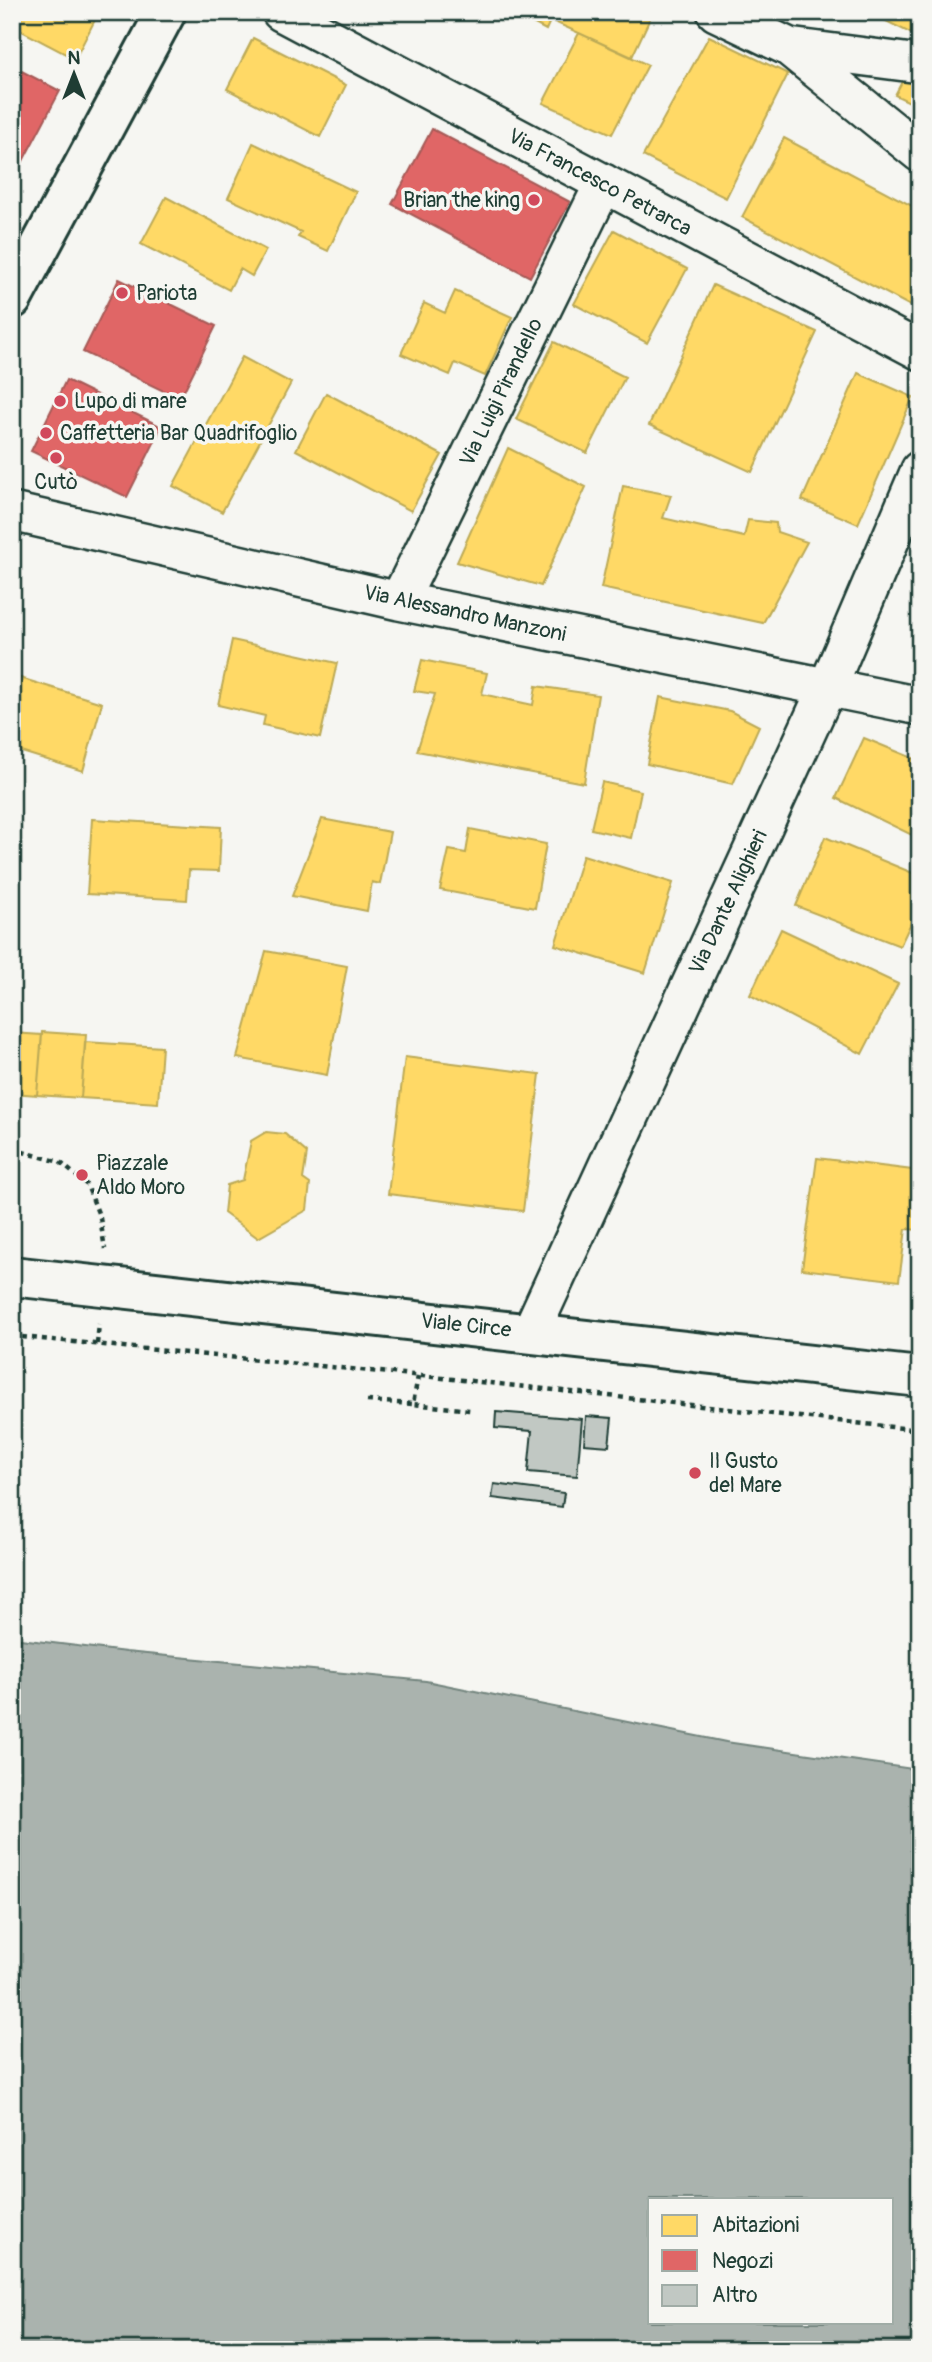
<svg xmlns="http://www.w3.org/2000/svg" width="932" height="2362" viewBox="0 0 932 2362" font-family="Pangolin,sans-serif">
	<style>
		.water { fill: #aab3ae; stroke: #72847d; stroke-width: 2; fill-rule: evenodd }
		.homes { fill: #ffd966; stroke: #bcaa57; stroke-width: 2 }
		.shops { fill: #e06666; stroke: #a65a57; stroke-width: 2 }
		.building { fill: #c1c8c3; stroke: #1f3d34; stroke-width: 2 }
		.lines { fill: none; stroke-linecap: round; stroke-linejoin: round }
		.minor-casing { stroke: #1f3d34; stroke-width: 42 }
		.tertiary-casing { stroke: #1f3d34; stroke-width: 44 }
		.path { stroke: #1f3d34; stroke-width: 4.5; stroke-dasharray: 5 5; stroke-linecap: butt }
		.minor { stroke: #f6f6f2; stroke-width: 37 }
		.tertiary { stroke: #f6f6f2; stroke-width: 38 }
		.poi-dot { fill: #d1495b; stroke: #f6f6f2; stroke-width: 2.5 }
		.labels { text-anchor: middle; stroke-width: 7; stroke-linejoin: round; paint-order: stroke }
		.street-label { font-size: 21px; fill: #1f3d34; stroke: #f6f6f2 }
		.poi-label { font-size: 21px; fill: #1f3d34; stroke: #f6f6f2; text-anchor: start }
	</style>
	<rect width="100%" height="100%" fill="#f6f6f2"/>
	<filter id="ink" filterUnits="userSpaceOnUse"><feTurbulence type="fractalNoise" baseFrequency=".0143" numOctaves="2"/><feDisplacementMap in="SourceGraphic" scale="14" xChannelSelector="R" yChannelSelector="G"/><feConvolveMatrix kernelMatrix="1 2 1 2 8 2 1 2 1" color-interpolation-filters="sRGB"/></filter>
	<g filter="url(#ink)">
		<path class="water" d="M12 1638 126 1652 426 1681 726 1742 920 1770V2350H12ZM650 2199H892V2322H650Z"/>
		<path class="homes" d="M12 12H99L75 59 12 26Z
			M512 12H554L546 30Z
			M554 12H653L632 57 550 20Z
			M827 12H847L844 19Z
			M883 12H920V38L880 18Z
			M579 33 648 65 612 134 543 103Z
			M709 36 788 74 726 198 643 156Z
			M253 38 346 85 320 137 227 89Z
			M905 76 920 79V107L895 95Z
			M784 138 920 210V311L742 217Z
			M253 143 356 192 328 251 298 237 301 232 228 198Z
			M166 197 266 250 252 276 240 269 229 290 141 244Z
			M614 230 687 269 647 343 574 304Z
			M713 285 817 332 752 472 649 425Z
			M455 291 512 317 485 376 455 363 450 375 401 354 424 303 445 313Z
			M554 342 625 377 587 453 516 419Z
			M242 357 291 383 222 512 173 486Z
			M858 373 913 397 858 524 802 500Z
			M326 393 442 455 411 511 296 450Z
			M508 448 586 487 541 586 457 562Z
			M623 486 671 495 663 518 744 537 748 520 776 523 777 532 807 542 763 623 601 588Z
			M232 640 337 663 320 738 263 725 265 716 218 705Z
			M422 660 487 673 482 694 533 705 536 686 598 695 584 783 417 751 435 694 414 691Z
			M17 677 102 703 83 771 12 749V691Z
			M660 697 730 711 759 726 733 784 647 764Z
			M864 738 920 761V839L836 798Z
			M602 782 641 791 631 838 591 829Z
			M92 819 221 827 219 871 189 870 187 900 87 894Z
			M322 819 390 832 380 884 372 882 367 911 292 896Z
			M470 829 546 844 535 908 440 890 449 850 466 853Z
			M825 837 920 876V904L900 946 796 906Z
			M583 855 673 883 645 973 555 945Z
			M781 929 898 984 862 1054 750 995Z
			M266 951 347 966 327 1075 237 1058Z
			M42 1032 86 1035 81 1098 37 1095Z
			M12 1033 42 1035 37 1095 12 1093Z
			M85 1042 162 1047 158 1103 81 1098Z
			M405 1057 540 1074 523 1211 388 1194Z
			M266 1132 285 1134 307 1153 303 1179 310 1184 307 1210 258 1238 224 1213 227 1185 243 1180 251 1141Z
			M817 1158 920 1171 919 1230 906 1229 899 1281 802 1269Z"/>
		<path class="shops" d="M12 66 60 91 14 178H12Z
			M432 129 570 202 530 277 392 204Z
			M119 279 216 326 180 399 83 352Z
			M66 380 162 427 127 497 31 451Z"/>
		<path class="building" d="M496 1412 582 1419 577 1476 528 1472 532 1431 495 1428Z
			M586 1416 612 1418 609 1446 584 1444Z
			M494 1484 564 1493 562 1507 492 1498Z"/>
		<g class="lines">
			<g class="minor-casing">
				<path id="minor" d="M281 12 920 351
					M716 12 789 47 920 64
					M789 47 920 153
					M12 512 399 601 920 706
					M399 601 604 183
					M531 1332 828 686 920 470"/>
			</g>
			<g class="tertiary-casing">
				<path id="tertiary" d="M12 299 166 12
					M12 1276 920 1377"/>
			</g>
			<path class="path" d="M12 1149 60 1162 87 1185 100 1218 105 1249
				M12 1336 453 1379 920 1430
				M97 1344 99 1324
				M418 1376 413 1404 470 1410
				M367 1401 413 1404
				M914 1698 920 1649"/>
			<use href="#minor" class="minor"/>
			<use href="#tertiary" class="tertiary"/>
		</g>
	</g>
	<g class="poi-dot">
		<circle cx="534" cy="200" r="7"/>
		<circle cx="122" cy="293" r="7"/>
		<circle cx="60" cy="401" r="7"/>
		<circle cx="46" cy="433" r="7"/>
		<circle cx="56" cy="458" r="7"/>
		<circle cx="82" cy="1175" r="7"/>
		<circle cx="695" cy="1473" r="7"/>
	</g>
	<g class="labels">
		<g class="street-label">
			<text transform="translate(600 182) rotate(28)" y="7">Via Francesco Petrarca</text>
			<text transform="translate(501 392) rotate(-64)" y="7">Via Luigi Pirandello</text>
			<text transform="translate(465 613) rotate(12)" y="7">Via Alessandro Manzoni</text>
			<text transform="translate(728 902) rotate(-65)" y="7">Via Dante Alighieri</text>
			<text transform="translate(466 1325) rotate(6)" y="7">Viale Circe</text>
		</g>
		<g class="poi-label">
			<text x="520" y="207" text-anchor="end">Brian the king</text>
			<text x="136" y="300">Pariota</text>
			<text x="74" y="408">Lupo di mare</text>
			<text x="60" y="440">Caffetteria Bar Quadrifoglio</text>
			<text x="56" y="489" text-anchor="middle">Cutò</text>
			<text x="96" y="1170">Piazzale<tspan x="96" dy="24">Aldo Moro</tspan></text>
			<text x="709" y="1468">Il Gusto<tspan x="709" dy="24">del Mare</tspan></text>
		</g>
	</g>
	<rect width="932" height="2362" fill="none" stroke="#f6f6f2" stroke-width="42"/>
	<rect x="21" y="21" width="890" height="2320" fill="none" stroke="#1f3d34" stroke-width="2.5" filter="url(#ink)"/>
	<rect x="648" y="2198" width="245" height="126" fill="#f6f6f2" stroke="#a0aca6" stroke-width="2"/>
	<rect x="662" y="2215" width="35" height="21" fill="#ffd966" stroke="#a0aca6" stroke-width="2"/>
	<text x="712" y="2232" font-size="21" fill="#1f3d34">Abitazioni</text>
	<rect x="662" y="2250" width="35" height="21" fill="#e06666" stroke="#a0aca6" stroke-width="2"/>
	<text x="712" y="2268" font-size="21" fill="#1f3d34">Negozi</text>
	<rect x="662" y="2285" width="35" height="21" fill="#c1c8c3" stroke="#a0aca6" stroke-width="2"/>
	<text x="712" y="2302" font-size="21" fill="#1f3d34">Altro</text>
	<g transform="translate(74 74)" stroke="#f6f6f2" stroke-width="5" paint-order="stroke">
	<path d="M0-5L12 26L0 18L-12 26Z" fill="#1f3d34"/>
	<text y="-10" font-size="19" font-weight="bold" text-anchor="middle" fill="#1f3d34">N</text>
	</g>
</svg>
